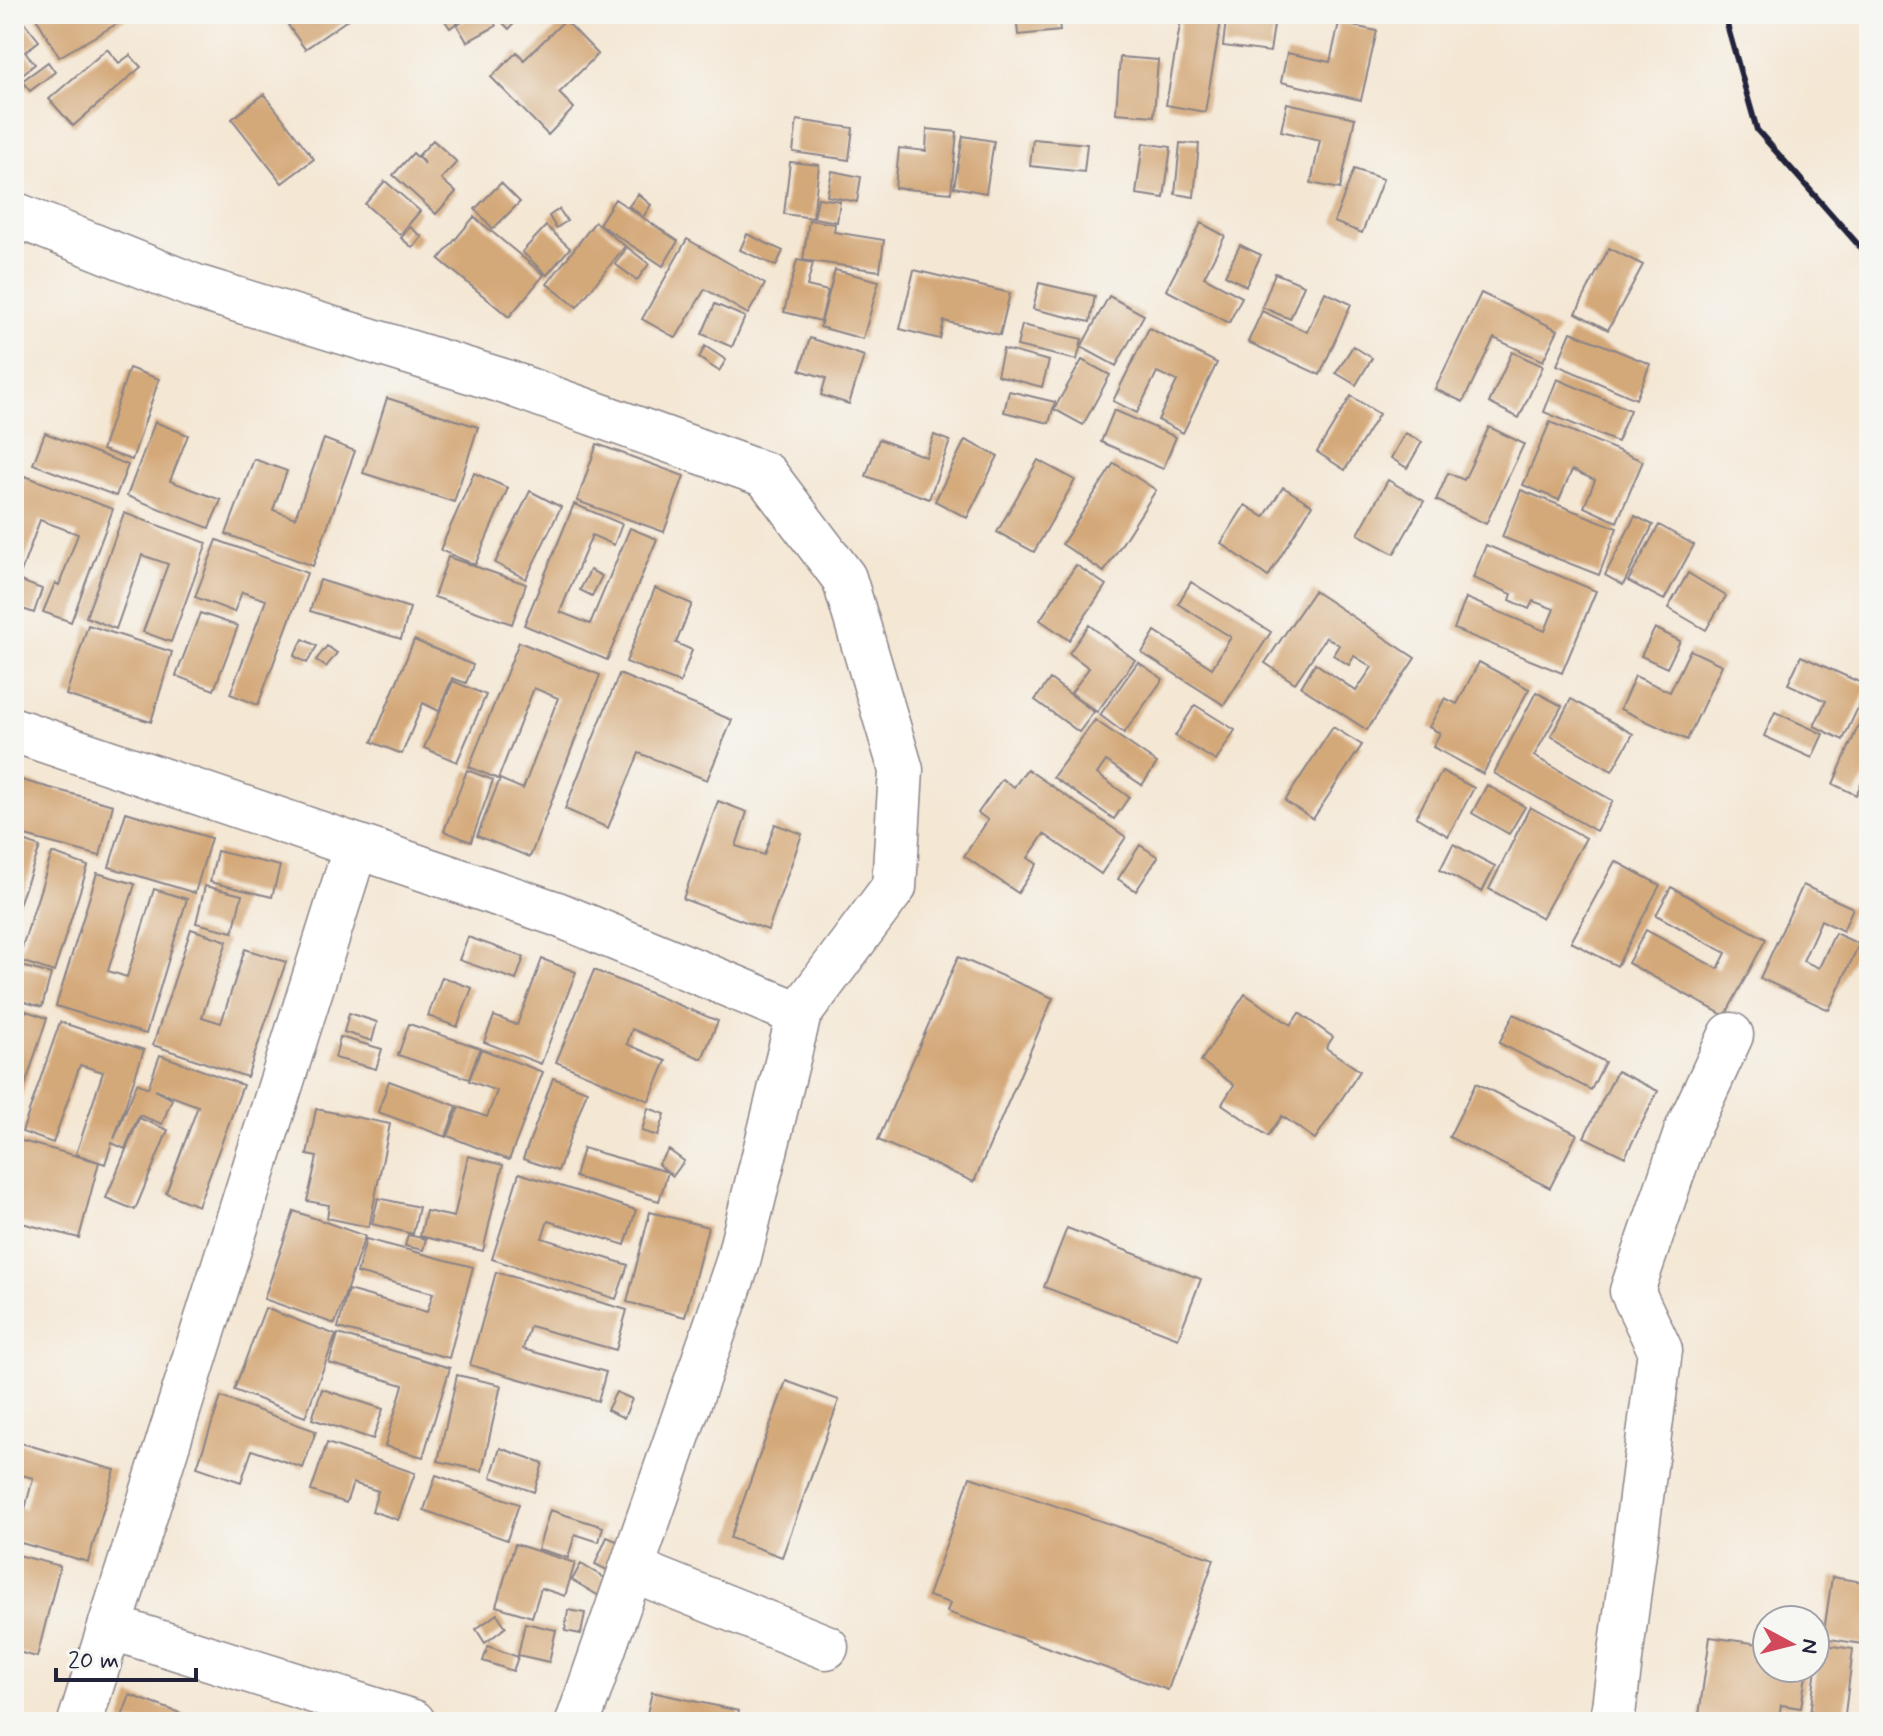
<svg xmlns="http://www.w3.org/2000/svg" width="1883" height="1736" viewBox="0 0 1883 1736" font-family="Mynerve,sans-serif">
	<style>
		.building { fill: #d4a979 }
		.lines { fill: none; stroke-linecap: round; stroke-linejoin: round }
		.minor-casing { stroke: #8b8488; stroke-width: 47 }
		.minor { stroke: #fff; stroke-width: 44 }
		.rail { stroke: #22223b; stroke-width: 6 }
	</style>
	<rect width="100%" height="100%" fill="#f6f6f2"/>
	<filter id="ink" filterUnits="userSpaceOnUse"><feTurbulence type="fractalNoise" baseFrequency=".0125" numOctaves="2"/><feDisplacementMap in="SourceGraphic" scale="16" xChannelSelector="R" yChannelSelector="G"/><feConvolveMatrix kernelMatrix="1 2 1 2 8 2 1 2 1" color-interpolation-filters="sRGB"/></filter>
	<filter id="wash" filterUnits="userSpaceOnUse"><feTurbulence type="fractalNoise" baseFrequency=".006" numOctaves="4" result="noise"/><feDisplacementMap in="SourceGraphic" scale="32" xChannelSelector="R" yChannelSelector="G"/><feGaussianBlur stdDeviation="1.8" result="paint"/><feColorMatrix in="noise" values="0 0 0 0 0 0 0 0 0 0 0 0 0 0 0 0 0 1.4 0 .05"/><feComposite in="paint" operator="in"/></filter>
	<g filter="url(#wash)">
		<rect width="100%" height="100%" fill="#f4e7d4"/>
		<g id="blocks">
			<path class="building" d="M34 14H134L59 57Z
				M304 14H356L305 49 288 25Z
				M440 14H469L450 28Z
				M476 14H490L496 26 467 42 457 25Z
				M494 14H523L509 29Z
				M1016 14H1058L1060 31 1018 35Z
				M1182 14 1221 21 1205 112 1166 105Z
				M20 17 39 41 25 52 35 64 14 81V48L22 41 14 46V22Z
				M565 20 598 54 559 93 574 108 548 135 491 77 517 52 524 60Z
				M1226 20 1274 25 1270 52 1223 46Z
				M1339 23 1377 31 1361 100 1281 82 1287 53 1330 62Z
				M107 49 119 63 130 55 141 67 73 126 49 99Z
				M1120 57 1158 60 1154 116 1116 113Z
				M48 62 55 72 30 91 22 81Z
				M264 94 314 159 282 183 232 119Z
				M1287 103 1355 118 1340 189 1311 183 1320 140 1281 131Z
				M797 120 853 128 849 160 793 152Z
				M927 129 957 132 951 193 895 188 899 148 926 151Z
				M963 136 994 141 986 193 954 187Z
				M1033 139 1087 144 1084 172 1030 166Z
				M433 140 457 162 441 179 456 192 436 214 393 175 413 153 425 164 418 156Z
				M1143 143 1171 147 1164 198 1136 194Z
				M1180 143 1199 144 1194 197 1175 194Z
				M790 162 819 165 813 218 784 214Z
				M1354 169 1383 179 1362 233 1334 222Z
				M832 171 861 177 857 202 827 196Z
				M385 181 420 211 400 235 365 204Z
				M501 183 520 202 493 229 475 209Z
				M638 194 651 205 643 217 629 206Z
				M818 198 840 201 837 222 814 218Z
				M615 199 678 241 663 266 599 224Z
				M559 209 567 221 556 228 549 216Z
				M474 217 544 275 509 317 439 259Z
				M809 220 835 224 834 232 884 240 880 271 803 260Z
				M595 222 625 246 577 307 547 284Z
				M1201 223 1225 236 1204 277 1242 297 1229 323 1166 290Z
				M546 226 570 248 547 275 522 252Z
				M410 227 422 237 413 248 401 238Z
				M747 234 783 251 776 266 740 250Z
				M687 239 765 284 748 314 705 289 676 338 642 319Z
				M1240 245 1261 255 1246 286 1225 275Z
				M627 247 649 264 637 280 615 264Z
				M1609 248 1643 265 1608 330 1576 313Z
				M797 260 813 263 807 286 828 291 821 321 784 312Z
				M835 270 879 281 863 339 820 327Z
				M914 270 1010 293 1000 335 944 321 940 339 900 329Z
				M1275 273 1304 285 1290 319 1262 307Z
				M1039 283 1095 296 1090 322 1033 309Z
				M1325 292 1351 304 1320 375 1248 342 1262 311 1307 332Z
				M1481 293 1558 330 1543 361 1494 338 1463 402 1435 389Z
				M1109 296 1144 315 1116 366 1081 347Z
				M715 304 745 317 732 347 702 334Z
				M1022 325 1082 339 1077 360 1017 346Z
				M1149 328 1217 363 1183 433 1158 420 1177 381 1157 372 1137 413 1113 401Z
				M1571 332 1650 364 1636 399 1557 365Z
				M810 338 864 356 849 404 821 395 826 378 800 370Z
				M705 346 726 360 719 371 699 358Z
				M1353 346 1372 358 1356 385 1336 373Z
				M1003 349 1049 361 1042 387 997 375Z
				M1512 352 1543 366 1519 418 1489 403Z
				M1082 360 1110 375 1083 425 1054 409Z
				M129 368 159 379 132 460 102 450Z
				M1557 379 1630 410 1617 442 1544 412Z
				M1009 391 1055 402 1049 423 1004 412Z
				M1351 396 1379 414 1345 470 1317 452Z
				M387 398 478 427 454 502 363 473Z
				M1114 410 1176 437 1163 469 1101 442Z
				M155 422 188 435 170 481 221 500 209 528 127 496Z
				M1550 422 1643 461 1617 522 1584 507 1595 480 1572 470 1559 500 1523 485Z
				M1489 427 1524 444 1486 524 1436 500 1448 473 1464 480Z
				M45 433 128 465 116 496 33 464Z
				M1405 433 1422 442 1407 468 1391 458Z
				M934 435 950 441 929 499 866 476 879 439 926 457Z
				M324 439 355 451 313 566 226 534 254 459 287 471 273 510 295 518Z
				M965 440 998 456 967 518 935 501Z
				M597 444 684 476 664 532 577 501Z
				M1038 460 1075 480 1034 552 997 532Z
				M1114 463 1156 490 1104 572 1062 544Z
				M474 473 508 488 475 565 440 550Z
				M25 476 113 509 71 622 43 612 55 583 59 585 78 534 40 520 18 580 42 589 34 613 14 606V506Z
				M1388 480 1424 501 1394 554 1358 534Z
				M1283 487 1312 505 1268 577 1221 543 1245 505 1264 517Z
				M1521 490 1617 528 1599 575 1502 537Z
				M530 491 561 507 526 579 495 563Z
				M574 504 622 524 614 545 592 535 560 612 590 624 630 528 657 539 607 660 524 625Z
				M124 513 207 543 171 642 143 632 168 564 142 555 116 629 86 617Z
				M1635 516 1653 525 1623 585 1605 575Z
				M1659 525 1694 545 1664 600 1628 581Z
				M217 540 307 573 258 705 230 694 266 600 242 592 234 612 195 597Z
				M1486 545 1596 591 1562 673 1454 629 1466 598 1545 631 1554 609 1533 601 1529 609 1510 600 1512 594 1473 578Z
				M448 557 526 584 512 624 434 597Z
				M1076 565 1106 585 1069 640 1040 620Z
				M590 570 602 576 592 596 580 590Z
				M1688 573 1726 596 1706 630 1668 608Z
				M320 580 410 608 401 639 310 611Z
				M1191 582 1271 632 1224 705 1142 653 1155 631 1212 668 1231 637 1178 604Z
				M655 588 692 604 676 643 692 650 680 683 626 662Z
				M1314 591 1415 658 1367 730 1301 687 1315 663 1356 691 1372 667 1354 656 1349 665 1333 655 1339 645 1326 637 1295 683 1265 663Z
				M200 613 238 626 214 690 176 676Z
				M88 625 172 652 151 722 66 695Z
				M1089 625 1135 660 1097 712 1071 693 1089 668 1069 653Z
				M1655 628 1680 641 1667 668 1641 656Z
				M303 639 317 646 307 663 294 656Z
				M414 640 473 665 466 683 452 678 439 711 423 703 402 754 372 742Z
				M519 642 600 675 530 857 477 836 500 779 523 789 558 698 534 688 498 779 469 767Z
				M327 646 337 653 326 667 316 660Z
				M1690 650 1722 665 1687 740 1620 709 1635 676 1670 692Z
				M1801 656 1868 686 1843 740 1814 726 1826 701 1788 684Z
				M1138 662 1163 679 1124 733 1100 715Z
				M1479 662 1529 689 1483 774 1433 747 1440 733 1429 727 1445 698 1457 704Z
				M619 674 732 720 707 780 639 753 608 828 565 809Z
				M1050 679 1094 712 1079 732 1035 700Z
				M453 681 486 695 457 762 424 748Z
				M1536 692 1562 706 1534 756 1613 801 1596 831 1494 773Z
				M1571 699 1633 734 1612 771 1551 736Z
				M1869 701V767L1856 795 1833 784Z
				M1195 705 1235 730 1216 761 1175 736Z
				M1775 712 1823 734 1812 758 1764 736Z
				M1095 720 1157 763 1142 785 1106 761 1097 774 1129 797 1114 819 1053 777Z
				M1333 727 1362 745 1313 819 1285 801Z
				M1027 769 1126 837 1101 874 1044 834 1028 858 1037 864 1018 893 964 856 988 820 978 813 1002 779 1014 787Z
				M467 770 493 780 471 842 444 831Z
				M1442 771 1474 788 1448 836 1416 817Z
				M21 780 113 805 100 856 14 833V807Z
				M1487 785 1525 807 1509 834 1472 813Z
				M718 801 747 812 736 846 764 855 775 824 802 834 768 930 683 899Z
				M1530 807 1586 838 1542 918 1489 889Z
				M126 812 211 838 195 893 109 867Z
				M14 837 40 847 14 918Z
				M1453 844 1495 866 1482 892 1440 870Z
				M1140 845 1158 857 1136 891 1118 879Z
				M217 851 280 866 272 897 210 882Z
				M52 853 88 866 54 972 18 960Z
				M1615 861 1660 885 1617 966 1571 942Z
				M97 873 135 884 108 971 127 977 154 889 187 899 146 1034 56 1006Z
				M1803 885 1853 908 1843 931 1821 920 1803 961 1819 968 1835 933 1859 944 1829 1010 1760 978Z
				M205 886 242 895 233 932 196 923Z
				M1671 887 1766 939 1725 1016 1628 963 1646 930 1718 969 1726 953 1656 915Z
				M191 929 227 941 202 1017 221 1023 245 949 286 962 247 1077 153 1045Z
				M468 937 524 957 516 980 459 960Z
				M958 957 1053 998 974 1182 878 1140Z
				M542 959 576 972 541 1064 484 1042 494 1016 517 1025Z
				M14 964 51 974 42 1007 14 999Z
				M594 970 718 1021 702 1059 632 1029 627 1044 666 1061 649 1101 556 1062Z
				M442 977 472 988 457 1027 428 1016Z
				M1245 994 1291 1025 1299 1013 1333 1037 1326 1048 1360 1071 1315 1139 1282 1116 1268 1136 1222 1104 1234 1085 1201 1061Z
				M14 1007 47 1018 19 1104 14 1102Z
				M349 1013 377 1022 372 1041 344 1032Z
				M1514 1014 1605 1062 1591 1090 1499 1043Z
				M60 1022 144 1050 114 1139 137 1083 148 1088 160 1055 243 1085 198 1206 166 1193 198 1106 155 1090 172 1099 162 1124 139 1115 125 1149 112 1143 105 1164 76 1154 103 1072 80 1065 53 1143 22 1132Z
				M409 1024 480 1048 469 1079 398 1055Z
				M340 1037 382 1049 376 1069 335 1058Z
				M481 1049 543 1072 509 1160 448 1136 459 1107 487 1117 497 1091 469 1081Z
				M1617 1071 1658 1091 1625 1157 1584 1137Z
				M553 1078 587 1091 558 1171 523 1159Z
				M389 1081 457 1106 446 1137 378 1112Z
				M1476 1083 1577 1134 1550 1188 1449 1137Z
				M648 1108 665 1114 658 1136 642 1131Z
				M316 1109 390 1124 369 1227 327 1218 329 1205 307 1201 317 1157 307 1155Z
				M139 1118 168 1130 135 1210 106 1198Z
				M18 1140 99 1162 79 1238 14 1221V1155Z
				M583 1148 668 1172 659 1201 575 1177Z
				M669 1150 684 1161 673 1176 658 1164Z
				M468 1156 503 1165 483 1251 420 1236 426 1211 454 1217Z
				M519 1173 636 1210 625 1245 548 1221 542 1238 628 1265 616 1299 492 1259Z
				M378 1198 419 1207 413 1234 372 1224Z
				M294 1211 365 1236 335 1324 264 1299Z
				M650 1212 708 1227 685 1317 627 1302Z
				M1067 1228 1201 1279 1178 1338 1044 1287Z
				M408 1235 426 1239 423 1250 405 1246Z
				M366 1239 473 1267 449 1358 338 1328 348 1290 427 1312 433 1293 357 1273Z
				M496 1272 627 1310 616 1350 530 1326 523 1349 606 1372 598 1401 470 1365Z
				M265 1308 336 1335 305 1417 234 1390Z
				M338 1334 450 1368 423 1457 385 1446 403 1385 329 1363Z
				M457 1375 501 1385 482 1471 438 1461Z
				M786 1381 839 1400 782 1557 730 1538Z
				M322 1389 383 1409 373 1439 312 1419Z
				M616 1392 632 1399 624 1418 607 1410Z
				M221 1397 316 1431 303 1468 252 1450 241 1482 197 1467Z
				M14 1441 115 1470 88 1562 14 1541V1506L25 1509 33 1478 14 1473Z
				M327 1443 415 1473 398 1520 372 1511 378 1491 353 1483 346 1503 311 1491Z
				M500 1448 543 1463 534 1492 491 1477Z
				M436 1475 519 1504 507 1540 424 1510Z
				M970 1477 1214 1559 1168 1690 947 1612 950 1603 928 1596Z
				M550 1510 603 1527 599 1542 575 1534 568 1558 538 1549Z
				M607 1537 626 1545 613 1573 595 1564Z
				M515 1544 575 1563 565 1596 541 1588 532 1617 496 1606Z
				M14 1554 60 1566 37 1657 14 1651Z
				M581 1564 615 1584 606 1600 572 1580Z
				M1832 1577 1869 1583V1645L1823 1638Z
				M568 1610 585 1613 581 1634 565 1631Z
				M497 1614 506 1627 485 1643 476 1629Z
				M525 1623 556 1630 549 1662 518 1655Z
				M1710 1637 1767 1645V1668H1807L1801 1708 1781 1705 1778 1722H1698Z
				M1819 1644 1853 1649 1844 1722H1809Z
				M488 1646 518 1657 513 1671 483 1661Z
				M652 1692 739 1711 736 1722H645Z
				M130 1695 205 1722H120Z"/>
		</g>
	</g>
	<g filter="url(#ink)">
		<use href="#blocks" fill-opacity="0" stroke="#8b8488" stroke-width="2"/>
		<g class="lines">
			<g class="minor-casing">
				<path id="minor" d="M14 214 196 287 503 381 766 475 844 578 901 770 894 887 799 1014 737 1265 578 1722
					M14 730 557 914 799 1014
					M631 1569 826 1647
					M110 1627 413 1722
					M80 1722 356 846
					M1612 1722 1660 1350 1632 1291 1687 1130 1731 1035"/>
			</g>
			<use href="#minor" class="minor"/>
			<path class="rail" d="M1724 14 1757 130 1869 257"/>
		</g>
	</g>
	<rect width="1883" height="1736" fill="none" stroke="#f6f6f2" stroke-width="48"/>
	<g transform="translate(1791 1644) rotate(97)"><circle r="38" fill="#f6f6f2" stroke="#a1a1a9" stroke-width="2"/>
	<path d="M0-6L14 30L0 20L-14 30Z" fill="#d1495b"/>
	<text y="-12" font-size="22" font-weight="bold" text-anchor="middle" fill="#22223b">N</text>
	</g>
	<path d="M56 1668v12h140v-12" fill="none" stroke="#22223b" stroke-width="4"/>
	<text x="68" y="1668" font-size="24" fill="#22223b" stroke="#f6f6f2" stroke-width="6" paint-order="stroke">20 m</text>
</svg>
